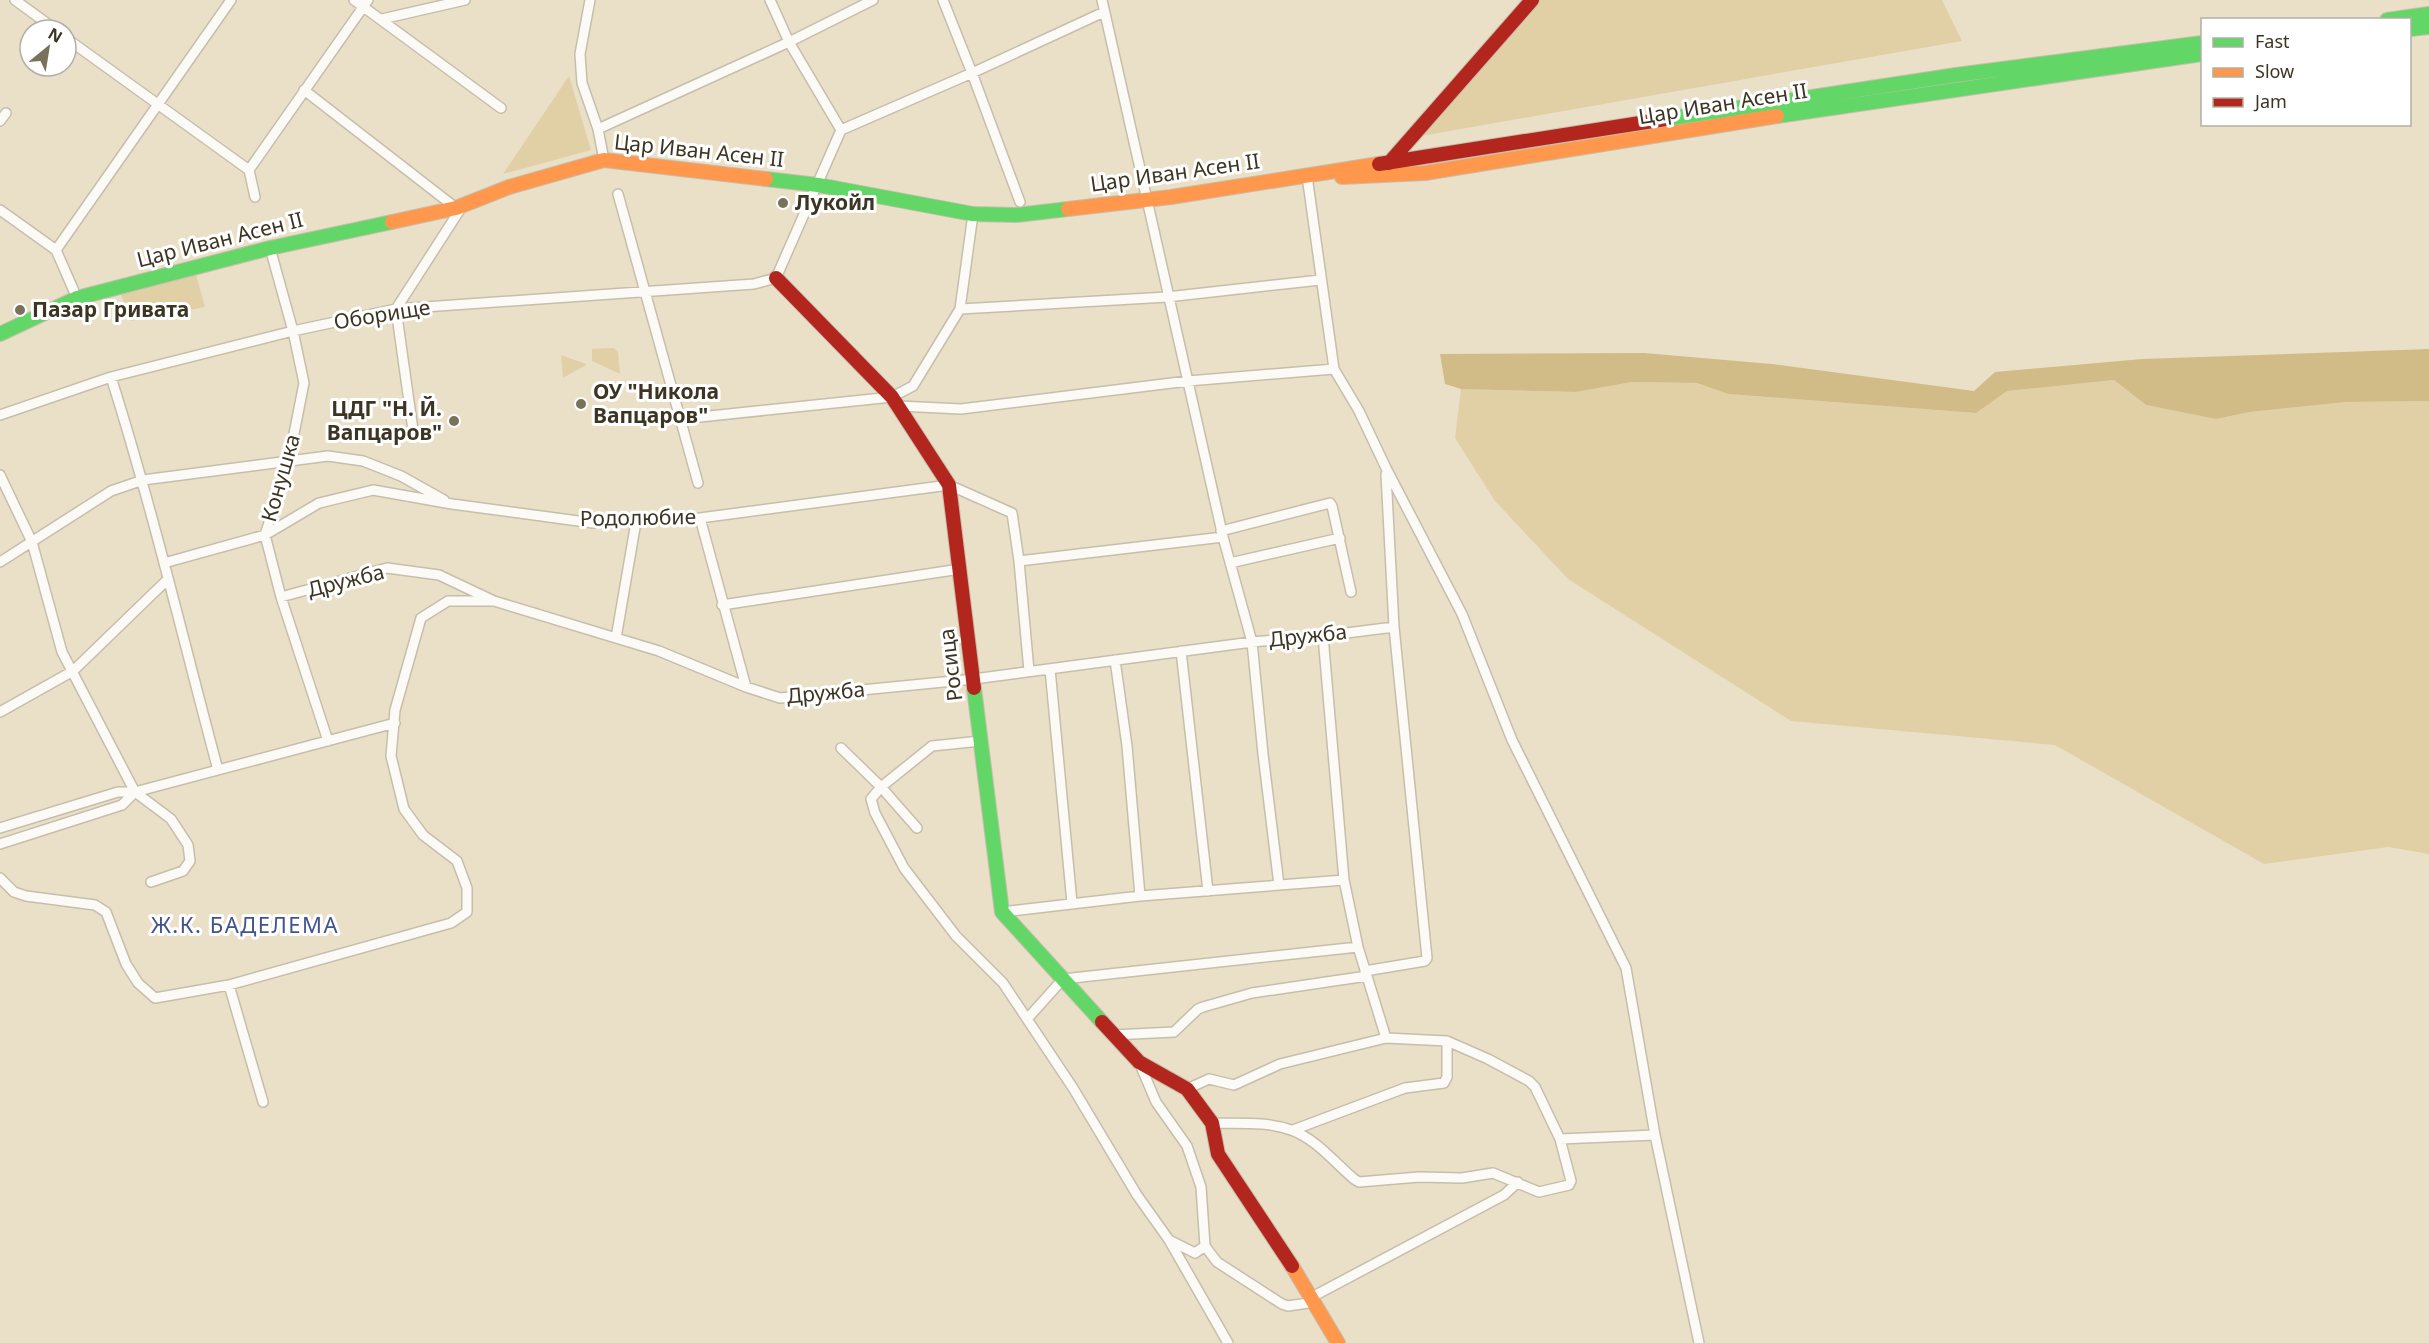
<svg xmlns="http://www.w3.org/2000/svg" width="2429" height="1343" viewBox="0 0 2429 1343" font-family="'Noto Sans',sans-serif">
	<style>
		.green { fill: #e1d0a6 }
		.forest { fill: #d1bc87 }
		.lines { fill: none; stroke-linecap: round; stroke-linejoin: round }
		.street-casing { stroke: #c6beab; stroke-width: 12 }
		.fast-casing { stroke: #c6beab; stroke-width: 16 }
		.slow-casing { stroke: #c6beab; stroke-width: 16 }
		.jam-casing { stroke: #c6beab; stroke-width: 16 }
		.street { stroke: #fcfaf7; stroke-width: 9 }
		.fast { stroke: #63d668; stroke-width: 14 }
		.slow { stroke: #ff974d; stroke-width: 14 }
		.jam { stroke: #b3261e; stroke-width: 14 }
		.poi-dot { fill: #7a715d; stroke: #fff; stroke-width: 2 }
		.labels { text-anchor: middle; stroke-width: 6; stroke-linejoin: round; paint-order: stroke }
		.street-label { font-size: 21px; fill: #3d3523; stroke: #fff }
		.poi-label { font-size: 21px; font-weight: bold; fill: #3d3523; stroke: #fff; text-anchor: start }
		.neighbourhood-label { font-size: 22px; letter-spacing: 1.5px; fill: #40548f; stroke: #fff }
	</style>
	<rect width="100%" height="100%" fill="#eae0c8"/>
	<path class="green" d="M1535 0H1942L1962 41 1410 138Z
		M569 76 591 150 503 174Z
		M194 267 205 307 131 321 118 287Z
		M614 348 618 352 620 374 592 361V349Z
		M561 355 586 364V365L563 378Z
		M2114 380 2146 405 2216 419 2250 412 2346 402 2429 401V854L2388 847 2264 864 2055 745 1791 721 1568 579 1495 501 1455 438 1461 389 1576 392 1632 382 1697 383 1728 394 1976 413 2006 391Z"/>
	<path class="forest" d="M2429 349V401L2346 402 2250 412 2216 419 2146 405 2114 380 2007 391 1976 413 1728 394 1697 383 1632 382 1576 392 1461 389 1445 384 1440 354 1644 353 1772 364 1974 391 1995 372 2142 359Z"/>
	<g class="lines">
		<g class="street-casing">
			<path id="street" d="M15 0 56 30
				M354 0 501 108
				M590 0 580 54 582 83 598 129 604 160
				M943 0 972 73 1020 202
				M1102 0 1223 537 1252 642 1263 754 1279 885
				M382 19 465 0
				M66 38 249 170
				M304 90 456 208
				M0 121 6 113
				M598 129 789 42 873 0
				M841 130 972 73 1104 12
				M1307 176 1334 369 1359 411 1386 468 1462 614 1512 740 1626 968 1655 1135 1699 1343
				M618 194 698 483
				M255 197 249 170 368 0
				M0 210 56 250 77 298
				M270 248 293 331 304 383 289 459 265 535 281 597 328 741
				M56 250 231 0
				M960 309 1167 297 1320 280
				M111 377C152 507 183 639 218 770
				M899 406 961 409 1188 381 1334 369
				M0 415 111 377 293 331 396 309 754 284 776 278 841 130 789 42 770 0
				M681 419 892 397 913 386 960 309 973 214
				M413 430 396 309 463 205
				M0 475 32 542 62 652 135 792 171 819 188 845 190 861 183 871 151 882
				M700 518 746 687
				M1221 531 1330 503 1332 506 1351 592
				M1019 561 1223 537
				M0 562 111 491 143 480 328 456 363 461 401 476 444 500
				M164 563 265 535 319 503 373 490 452 504 593 523 700 518 949 485 1012 513 1019 561 1029 671
				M1230 563 1340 538
				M281 597 387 568 439 575 494 601 659 651 746 687 780 698 974 679 1252 642 1323 636 1394 627
				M722 605 960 569
				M1323 636 1344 880 1358 947 1386 1038
				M616 638 636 522
				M1181 651 1208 891
				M1115 660 1127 746 1140 896
				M1050 669 1072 903
				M0 712 73 671 167 580
				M981 741 932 746 881 787 871 799 875 813 904 868 956 936 1003 983 1073 1088 1137 1195 1169 1240 1195 1253 1205 1246
				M841 748 881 787 917 828
				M0 828 118 792H135L395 723
				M0 844 122 805 135 792
				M0 878 14 892 26 896 95 905 106 912 126 964 138 983 155 998 229 985 451 923 467 912V888L457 861 423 835 404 809 391 756 395 710 421 618 448 601H491
				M1002 912 1140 896 1344 880
				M1365 971 1425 961 1427 958 1394 627 1386 474
				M229 985 263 1102
				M1028 1018 1063 979 1358 947
				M1113 1035 1174 1032 1198 1009 1203 1007 1252 993 1367 976
				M1139 1062 1156 1102 1187 1146 1201 1187 1205 1246 1217 1262 1282 1304 1288 1306 1315 1302
				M1187 1089 1209 1079 1234 1085 1280 1064 1386 1038 1447 1041 1488 1059 1529 1081 1535 1087 1560 1139 1571 1181 1569 1185 1539 1192 1493 1173 1462 1178 1419 1177 1359 1182 1354 1179C1335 1163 1315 1138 1291 1130 1266 1121 1238 1124 1212 1123
				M1293 1130 1405 1088 1444 1083 1447 1077V1041
				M1560 1139 1655 1135
				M1169 1240 1228 1343
				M1312 1297 1504 1195 1518 1182"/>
		</g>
		<g class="fast-casing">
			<path id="fast" d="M2387 20 2429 14
				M2410 29 2429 27
				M1777 116 2202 54
				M1666 119 1956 75 2202 43
				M766 179 818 185 973 214 1017 215 1068 209
				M0 334 77 298 270 248 392 222
				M974 688 1002 912 1102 1022"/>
		</g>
		<g class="slow-casing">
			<path id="slow" d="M1342 177 1425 173 1777 116
				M1068 209 1171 197 1379 164
				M392 222 456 208 509 187 604 160 766 179
				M1292 1266 1338 1343"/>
		</g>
		<g class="jam-casing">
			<path id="jam" d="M1389 163 1532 0
				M1379 164 1666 119
				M776 278 892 397 949 485 974 688
				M1102 1022 1139 1062 1187 1089 1212 1123 1218 1154 1292 1266"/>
		</g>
		<use href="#street" class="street"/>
		<use href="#fast" class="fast"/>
		<use href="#slow" class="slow"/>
		<use href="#jam" class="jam"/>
	</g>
	<g class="poi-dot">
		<circle cx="783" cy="203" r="6"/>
		<circle cx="20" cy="310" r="6"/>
		<circle cx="581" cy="404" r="6"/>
		<circle cx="454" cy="421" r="6"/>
	</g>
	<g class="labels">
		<g class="street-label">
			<text transform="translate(1723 104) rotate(-9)" y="7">Цар Иван Асен II</text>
			<text transform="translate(699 151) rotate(6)" y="7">Цар Иван Асен II</text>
			<text transform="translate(1175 173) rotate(-8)" y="7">Цар Иван Асен II</text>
			<text transform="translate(220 240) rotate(-14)" y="7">Цар Иван Асен II</text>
			<text transform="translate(382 315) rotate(-9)" y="7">Оборище</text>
			<text transform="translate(281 478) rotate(-74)" y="7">Конушка</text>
			<text transform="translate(638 518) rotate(-1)" y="7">Родолюбие</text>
			<text transform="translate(346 581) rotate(-14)" y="7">Дружба</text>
			<text transform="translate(1308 636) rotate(-6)" y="7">Дружба</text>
			<text transform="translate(951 665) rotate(-97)" y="7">Росица</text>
			<text transform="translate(826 693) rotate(-5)" y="7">Дружба</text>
		</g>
		<g class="poi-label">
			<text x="795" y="210">Лукойл</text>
			<text x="32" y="317">Пазар Гривата</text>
			<text x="593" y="399">ОУ "Никола<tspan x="593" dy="24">Вапцаров"</tspan></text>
			<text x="442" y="416" text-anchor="end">ЦДГ "Н. Й.<tspan x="442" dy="24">Вапцаров"</tspan></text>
		</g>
		<g class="neighbourhood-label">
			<text x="245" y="933">Ж.К. БАДЕЛЕМА</text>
		</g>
	</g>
	<rect x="2201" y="18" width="210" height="108" fill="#ffffff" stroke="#b1aea7" stroke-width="1.5"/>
	<rect x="2213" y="38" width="30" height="9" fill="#63d668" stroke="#b1aea7" stroke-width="1.5"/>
	<text x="2255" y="48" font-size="18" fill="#3d3523">Fast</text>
	<rect x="2213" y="68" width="30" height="9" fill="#ff974d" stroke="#b1aea7" stroke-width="1.5"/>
	<text x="2255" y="78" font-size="18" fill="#3d3523">Slow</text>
	<rect x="2213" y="98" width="30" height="9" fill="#b3261e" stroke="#b1aea7" stroke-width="1.5"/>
	<text x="2255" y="108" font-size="18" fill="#3d3523">Jam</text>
	<g transform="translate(48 48) rotate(30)"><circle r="28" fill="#ffffff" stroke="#b1aea7" stroke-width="1.5"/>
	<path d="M0-4.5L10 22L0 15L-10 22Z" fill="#7a715d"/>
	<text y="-9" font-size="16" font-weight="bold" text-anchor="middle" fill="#3d3523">N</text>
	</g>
</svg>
